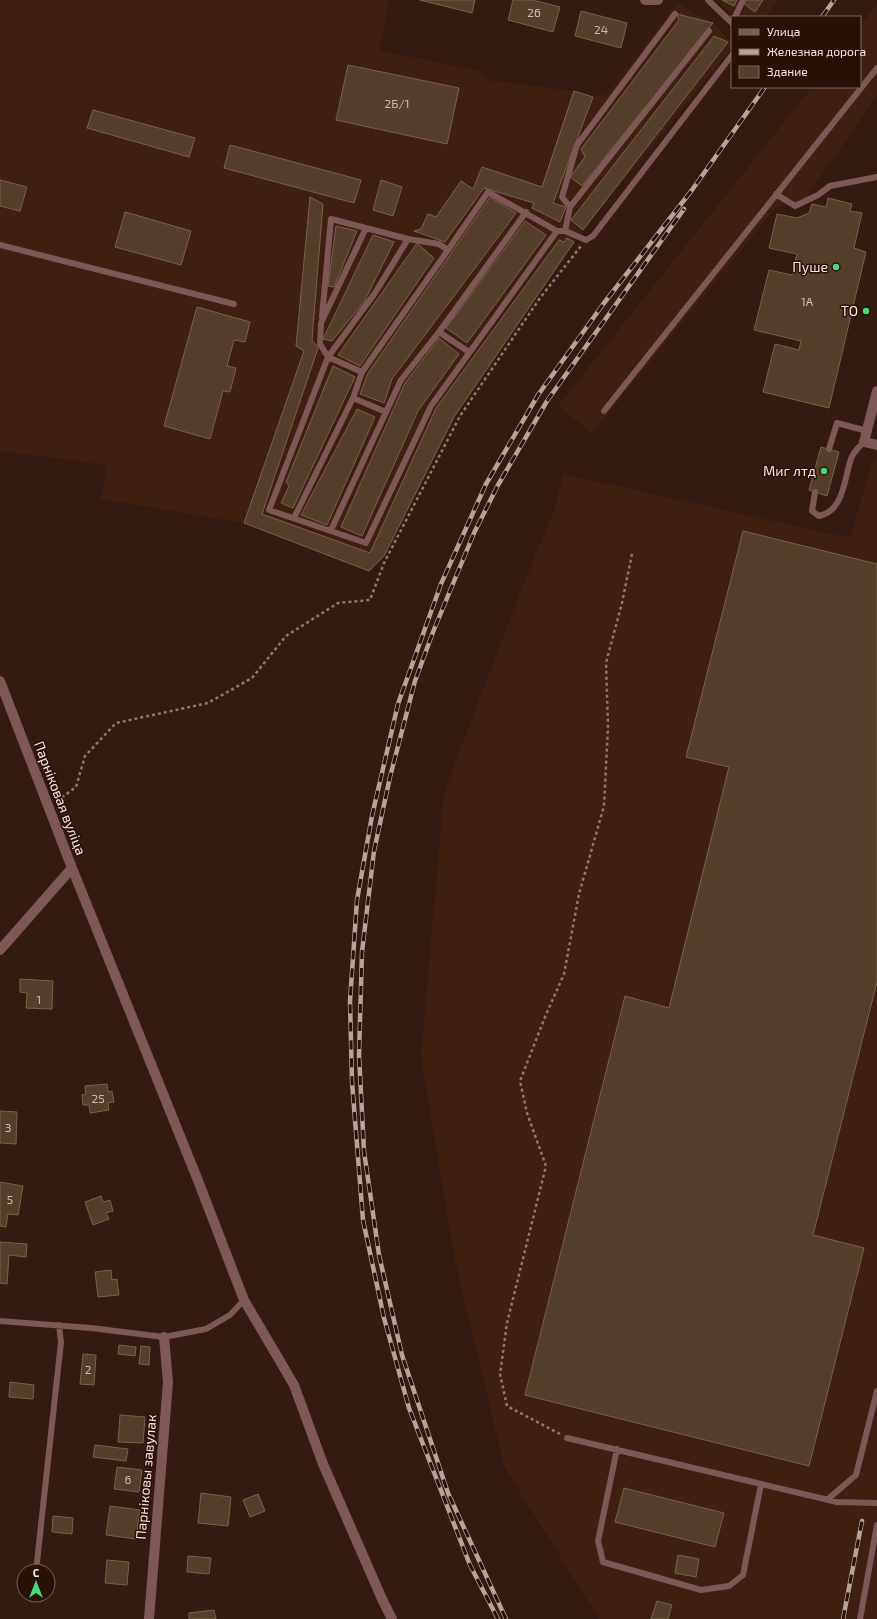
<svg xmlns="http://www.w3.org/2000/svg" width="877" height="1619" viewBox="0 0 877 1619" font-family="'Exo 2',sans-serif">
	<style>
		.built { fill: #3e2013 }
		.building { fill: #533f2b; stroke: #79634e }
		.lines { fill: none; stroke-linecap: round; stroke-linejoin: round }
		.path { stroke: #8e7970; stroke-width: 2.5; stroke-dasharray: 3 3; stroke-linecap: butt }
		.lane { stroke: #7d5856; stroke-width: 6 }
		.street { stroke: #7d5856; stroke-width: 10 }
		.rail-casing { stroke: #b6a39b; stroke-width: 4.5 }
		.rail { stroke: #281208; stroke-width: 3; stroke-dasharray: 9; stroke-linecap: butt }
		.poi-dot { fill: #48d779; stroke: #281208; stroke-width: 1.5 }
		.labels { text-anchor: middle; stroke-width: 3; stroke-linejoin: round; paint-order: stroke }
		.number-label { font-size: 12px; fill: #cebcb2 }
		.poi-label { font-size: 14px; fill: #f7e6df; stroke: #281208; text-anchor: end }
		.street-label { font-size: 14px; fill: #f7e6df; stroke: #281208 }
	</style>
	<rect width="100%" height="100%" fill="#331b11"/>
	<path class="built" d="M0 0H389L379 50 480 71 487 80 574 91 593 97 608 94 677 3 713 23 732 43V48L583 230 454 417 384 556 369 571 244 523 101 499 107 465 0 451Z
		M716 0H778L766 17H736Z
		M877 5V95L805 199 775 208 592 433 558 406 812 87H860V26Z
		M877 456V1619H599L504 1466 456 1265 421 1056 444 792 519 595 556 505 563 474 850 538 872 463Z"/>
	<path class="building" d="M420 0H475L472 13Z
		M513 0H533L560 7 553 32 508 20Z
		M722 0H737L734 6Z
		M745 0H763L755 12 743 3Z
		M581 11 627 23 621 48 575 36Z
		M677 14 713 23 582 186 570 177 585 157 581 149 679 20Z
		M714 36 728 42 583 230 571 220Z
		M348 65 459 88 447 144 336 120Z
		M574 91 593 97 553 203 566 207 560 222 532 208 534 203 484 188 445 242 414 231 421 229 428 214 436 217 461 181 473 189 482 167 542 187Z
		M93 110 195 138 189 157 87 128Z
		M230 145 361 180 354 203 224 168Z
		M0 180 27 187 20 211 0 206Z
		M381 180 402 187 393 216 373 210Z
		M310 197 323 204 312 340 318 348 262 514 370 553 436 408 559 240 564 242 567 238 574 242 454 417 384 556 369 571 244 523 304 351 296 346Z
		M490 197 516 213 392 379 384 403 360 394 368 373Z
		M828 198 852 204 850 211 862 213 854 248 866 252 829 408 763 392 775 344 799 350 801 341 754 330 769 270 792 275 797 254 769 248 777 214 797 218 809 213 812 204 826 207Z
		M125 212 191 231 181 265 115 247Z
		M525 221 546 235 467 343 446 328Z
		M336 226 357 231 334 287 328 286Z
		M373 235 394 242 364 302 332 341 323 339Z
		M417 243 434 258 360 366 338 355Z
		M197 307 250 322 245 342 234 340 227 366 236 368 230 392 223 391 210 439 164 426Z
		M439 338 459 354 418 411 362 536 341 527 405 383Z
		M333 366 355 377 293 508 281 503 289 486 286 482Z
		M357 409 375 417 327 525 301 515Z
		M821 447 839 452 827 496 809 490Z
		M743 531 877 564V982L813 1235 864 1248 809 1466 525 1395 625 996 669 1008 729 767 686 757Z
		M20 979 53 981 52 1009 26 1008 27 993 20 992Z
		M107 1084 108 1092 112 1091 114 1102 108 1103 109 1110 90 1113 89 1105H83L82 1095 86 1094 85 1086Z
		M0 1111 17 1112 16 1144 0 1143Z
		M0 1182 23 1186 18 1215 8 1214 6 1227 0 1226Z
		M101 1196 103 1202 110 1200 113 1211 106 1213 109 1219 93 1225 85 1202Z
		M0 1242 27 1244 26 1257 9 1255 7 1284 0 1283Z
		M111 1270 112 1280 117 1279 119 1295 98 1297 95 1272Z
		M119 1345 136 1347 135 1356 118 1354Z
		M141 1346 150 1347 149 1365 139 1364Z
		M83 1354 96 1355 94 1385 80 1384Z
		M10 1382 34 1385 33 1399 9 1397Z
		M120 1415 145 1417 143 1443 118 1442Z
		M95 1445 128 1449 126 1461 93 1457Z
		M117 1467 142 1470 139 1492 114 1489Z
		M624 1488 724 1513 715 1547 615 1522Z
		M201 1493 231 1497 228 1526 198 1523Z
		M258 1494 265 1511 250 1517 243 1500Z
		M110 1506 140 1510 136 1539 106 1535Z
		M53 1516 73 1518 72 1534 52 1532Z
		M678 1555 699 1559 696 1577 675 1573Z
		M188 1556 211 1558 209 1574 187 1572Z
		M107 1560 129 1562 127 1585 105 1583Z
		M657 1601 672 1605 668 1619H651Z
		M214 1610 216 1619H189V1613Z"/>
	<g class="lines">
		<path class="path" d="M57 801 76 787 85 756 116 723 208 703 252 678 286 636 338 603 370 600 384 563 460 416 540 298 581 246
			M560 1434 507 1406 500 1374 507 1323 546 1166 527 1113 520 1081 545 1017 564 974 579 894 604 806 608 727 606 663 622 603 632 554"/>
		<path class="lane" d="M708 0 732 23
			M735 17 743 0
			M776 194 795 206 818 195 830 186 877 177
			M570 207 562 197 577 145 675 14
			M557 231 431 406 366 543 269 510 328 357 375 293 408 239 439 244 448 250 488 192 557 231H565L586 240 593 236 732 55
			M565 231 570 207 709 31
			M0 245 234 304
			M322 317 331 219 366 228
			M439 332 469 352
			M362 372 328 357 320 344 321 323 366 228 408 239
			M353 398 386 412
			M604 411 877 68
			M829 449 837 423 867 431
			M815 492 812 511 819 516C844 511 844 479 851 459 853 452 859 447 864 442
			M294 518 353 398 362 372 448 250
			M331 530 401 380 439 332 526 212
			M0 1321 91 1328 164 1337 206 1329 230 1315 244 1300
			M567 1438 837 1502 877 1503
			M617 1449 598 1541 603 1562 701 1590 729 1586 743 1575 761 1484
			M828 1499 856 1475 877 1391
			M36 1571 61 1342 59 1325
			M860 1619 877 1525"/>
		<path class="street" d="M645 0H658
			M877 391 864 442 877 445
			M0 681 72 868 0 950
			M72 868 197 1178 244 1300 294 1385 323 1464 382 1599 392 1619
			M149 1619 168 1382 164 1337"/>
		<g class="rail-casing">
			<path id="rail" d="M822 17 834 0
				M498 1619 470 1565 409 1408 384 1318 363 1220 352 1082 350 1001 357 900 372 816 398 704 441 584 486 484 538 395 604 303 692 190 765 87
				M506 1619 448 1493 402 1355 379 1255 364 1151 359 1055 362 952 374 851 390 777 415 681 433 632 474 533 498 485 547 401 684 209
				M843 1619 862 1521"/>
		</g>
		<use href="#rail" class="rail"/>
	</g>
	<g class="poi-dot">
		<circle cx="836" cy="267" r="4"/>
		<circle cx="866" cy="311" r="4"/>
		<circle cx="824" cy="471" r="4"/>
	</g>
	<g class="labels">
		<g class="number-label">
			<text x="534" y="17">26</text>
			<text x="601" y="34">24</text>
			<text x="397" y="108">2Б/1</text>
			<text x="807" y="306">1А</text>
			<text x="39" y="1004">1</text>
			<text x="98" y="1103">25</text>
			<text x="8" y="1132">3</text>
			<text x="10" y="1204">5</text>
			<text x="88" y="1374">2</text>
			<text x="128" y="1484">6</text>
		</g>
		<g class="poi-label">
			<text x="828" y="272">Пуше</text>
			<text x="858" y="316">ТО</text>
			<text x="816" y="476">Миг лтд</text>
		</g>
		<g class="street-label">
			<text transform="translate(60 798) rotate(69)" y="5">Парніковая вуліца</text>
			<text transform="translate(146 1477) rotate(-85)" y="5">Парніковы завулак</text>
		</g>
	</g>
	<rect x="731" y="16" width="130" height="72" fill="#281208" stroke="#7b675e"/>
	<rect x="739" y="29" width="20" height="6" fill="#7d5856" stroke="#7b675e"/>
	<text x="767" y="36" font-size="12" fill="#f7e6df">Улица</text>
	<rect x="739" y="49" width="20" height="6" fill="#b6a39b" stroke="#7b675e"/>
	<text x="767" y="56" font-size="12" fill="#f7e6df">Железная дорога</text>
	<rect x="739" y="66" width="20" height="12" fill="#533f2b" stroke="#7b675e"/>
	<text x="767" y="76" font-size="12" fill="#f7e6df">Здание</text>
	<g transform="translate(36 1583)"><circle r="19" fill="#281208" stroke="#7b675e"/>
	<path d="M0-3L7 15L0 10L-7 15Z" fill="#48d779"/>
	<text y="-6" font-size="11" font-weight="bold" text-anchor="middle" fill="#f7e6df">С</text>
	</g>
</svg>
